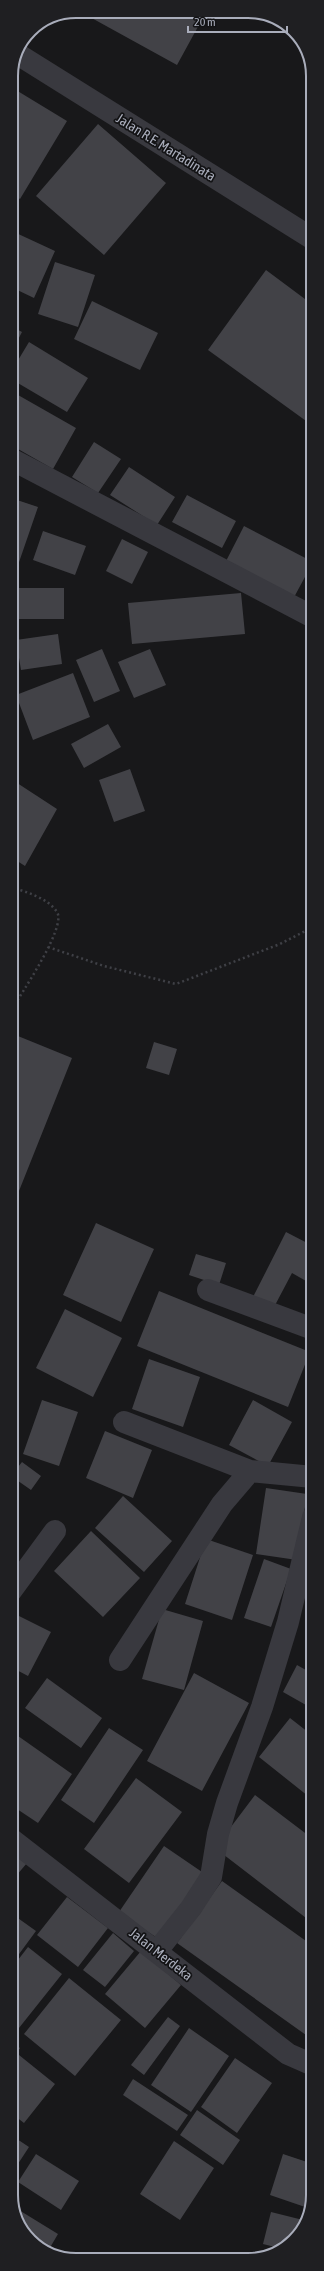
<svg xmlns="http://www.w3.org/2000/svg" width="324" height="2271" viewBox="0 0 324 2271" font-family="'Asap Condensed',sans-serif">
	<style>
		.building { fill: #424247 }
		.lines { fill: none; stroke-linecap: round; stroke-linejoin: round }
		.path { stroke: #3f4046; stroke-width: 2.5; stroke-dasharray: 2 3; stroke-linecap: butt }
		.minor { stroke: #39393f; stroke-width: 22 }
		.labels { text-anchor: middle; stroke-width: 3.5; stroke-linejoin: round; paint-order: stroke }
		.street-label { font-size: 14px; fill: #a9adbb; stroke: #131315 }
		.rim { fill: none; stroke: #a9adbb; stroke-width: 2 }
	</style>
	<rect width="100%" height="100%" fill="#18181a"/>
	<path class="building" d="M91 11 206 12 177 65 88 16Z
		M11 87 67 121 20 199 11 193Z
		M98 124 166 183 104 255 36 196Z
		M14 232 55 251 34 298 11 287V239Z
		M55 262 95 275 78 327 38 314Z
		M266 270 313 305V426L208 350Z
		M92 301 158 333 140 370 74 339Z
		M11 326 22 332 11 353Z
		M29 342 88 378 67 412 11 379V372Z
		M11 391 76 428 53 469 11 445Z
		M94 442 121 459 98 493 72 477Z
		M129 467 175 497 157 525 110 495Z
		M187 495 236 521 222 548 172 522Z
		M11 498 38 507 17 568 11 566Z
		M244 526 313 562 292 601 224 565Z
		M43 531 86 546 75 575 33 560Z
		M122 539 148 552 132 584 106 571Z
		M15 588H64V619H15Z
		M241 593 245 634 132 644 128 603Z
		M313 595V614L304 608Z
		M58 634 62 664 21 670 16 640Z
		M102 649 120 691 94 702 76 660Z
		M150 649 166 685 134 698 118 662Z
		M73 673 90 717 33 740 16 695Z
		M108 724 121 747 84 768 71 744Z
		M130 769 145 811 114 822 99 780Z
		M11 779 57 809 25 866 11 857Z
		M13 1034 72 1058 11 1211V1040Z
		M154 1042 177 1049 169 1075 146 1068Z
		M96 1223 154 1249 121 1322 63 1295Z
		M286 1232 313 1246V1285L292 1273 273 1309 252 1299Z
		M196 1254 226 1263 219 1285 189 1275Z
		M159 1291 310 1352 288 1407 137 1346Z
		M65 1309 122 1338 93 1397 36 1368Z
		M149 1359 200 1377 183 1427 132 1409Z
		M42 1400 78 1412 59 1466 23 1454Z
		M253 1400 292 1422 268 1466 229 1445Z
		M105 1431 152 1450 133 1498 86 1478Z
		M22 1462 41 1476 31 1490 11 1476Z
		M266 1488 307 1494 297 1560 256 1554Z
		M123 1496 172 1541 144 1572 95 1528Z
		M91 1531 140 1578 103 1617 54 1571Z
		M206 1539 253 1555 232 1620 185 1604Z
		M264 1559 291 1569 271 1627 244 1618Z
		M312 1598H313V1614L310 1613Z
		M162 1609 203 1621 184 1690 142 1679Z
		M11 1612 51 1632 28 1676 11 1667Z
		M297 1665 313 1674V1709L283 1692Z
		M194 1673 249 1703 202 1791 147 1761Z
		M47 1678 102 1718 81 1748 25 1708Z
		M290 1718 313 1736V1800L259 1757Z
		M109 1728 143 1750 94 1823 61 1800Z
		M11 1731 72 1774 38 1823 11 1805Z
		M136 1778 182 1812 129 1883 84 1849Z
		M255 1795 313 1839V1918L310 1921 215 1848Z
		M164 1846 205 1874 160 1940 119 1912Z
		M11 1849 27 1863 11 1882Z
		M222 1881 313 1946V2040L177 1943Z
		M67 1897 108 1928 78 1967 37 1935Z
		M15 1916 36 1931 11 1965V1922Z
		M113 1933 134 1951 105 1987 83 1970Z
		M28 1947 62 1974 15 2033 11 2030V1969Z
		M141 1951 181 1985 145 2028 105 1994Z
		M69 1978 121 2020 75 2076 24 2034Z
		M168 2017 180 2026 144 2075 131 2065Z
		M189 2028 229 2056 191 2112 151 2085Z
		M11 2042 20 2048 11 2060Z
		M19 2055 55 2084 24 2123 11 2113V2065Z
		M235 2058 272 2083 237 2133 201 2107Z
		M133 2079 188 2115 177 2131 123 2095Z
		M197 2110 240 2140 223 2165 180 2135Z
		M11 2135 29 2147 14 2170 11 2168Z
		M174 2141 214 2168 180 2220 140 2194Z
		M36 2154 79 2181 61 2210 18 2182Z
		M283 2154 313 2164V2196L308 2208 270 2195Z
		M14 2207 58 2234 48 2251 27 2238Z
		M271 2212 303 2220 294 2241 279 2248 263 2244Z"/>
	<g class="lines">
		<path class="path" d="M11 887C26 892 48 898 57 912 67 927 20 995 11 1011
			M48 947 104 966 176 984 280 944 313 927"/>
		<path class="minor" d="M19 55 313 239
			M11 459 313 617
			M208 1290 313 1329
			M124 1422 250 1471 313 1477
			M11 1591 55 1531
			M120 1660 222 1504 250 1471
			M11 1839 288 2054 313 2065
			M157 1951 191 1908 211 1877 218 1834 227 1803 262 1707 288 1622 313 1517"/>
	</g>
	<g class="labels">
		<g class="street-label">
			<text transform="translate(166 147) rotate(32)" y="5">Jalan R.E. Martadinata</text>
			<text transform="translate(161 1954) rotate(38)" y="5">Jalan Merdeka</text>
		</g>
	</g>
	<path d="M0 0H324V2271H0ZM76 18H248A58 58 0 0 1 306 76V2195A58 58 0 0 1 248 2253H76A58 58 0 0 1 18 2195V76A58 58 0 0 1 76 18Z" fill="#1f1f22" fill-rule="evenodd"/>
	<path class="rim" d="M76 18H248A58 58 0 0 1 306 76V2195A58 58 0 0 1 248 2253H76A58 58 0 0 1 18 2195V76A58 58 0 0 1 76 18Z"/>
	<path d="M188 26v6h99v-6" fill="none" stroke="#a9adbb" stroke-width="2"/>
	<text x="194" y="26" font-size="12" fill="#a9adbb" stroke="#131315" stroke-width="3" paint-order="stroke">20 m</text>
</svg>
